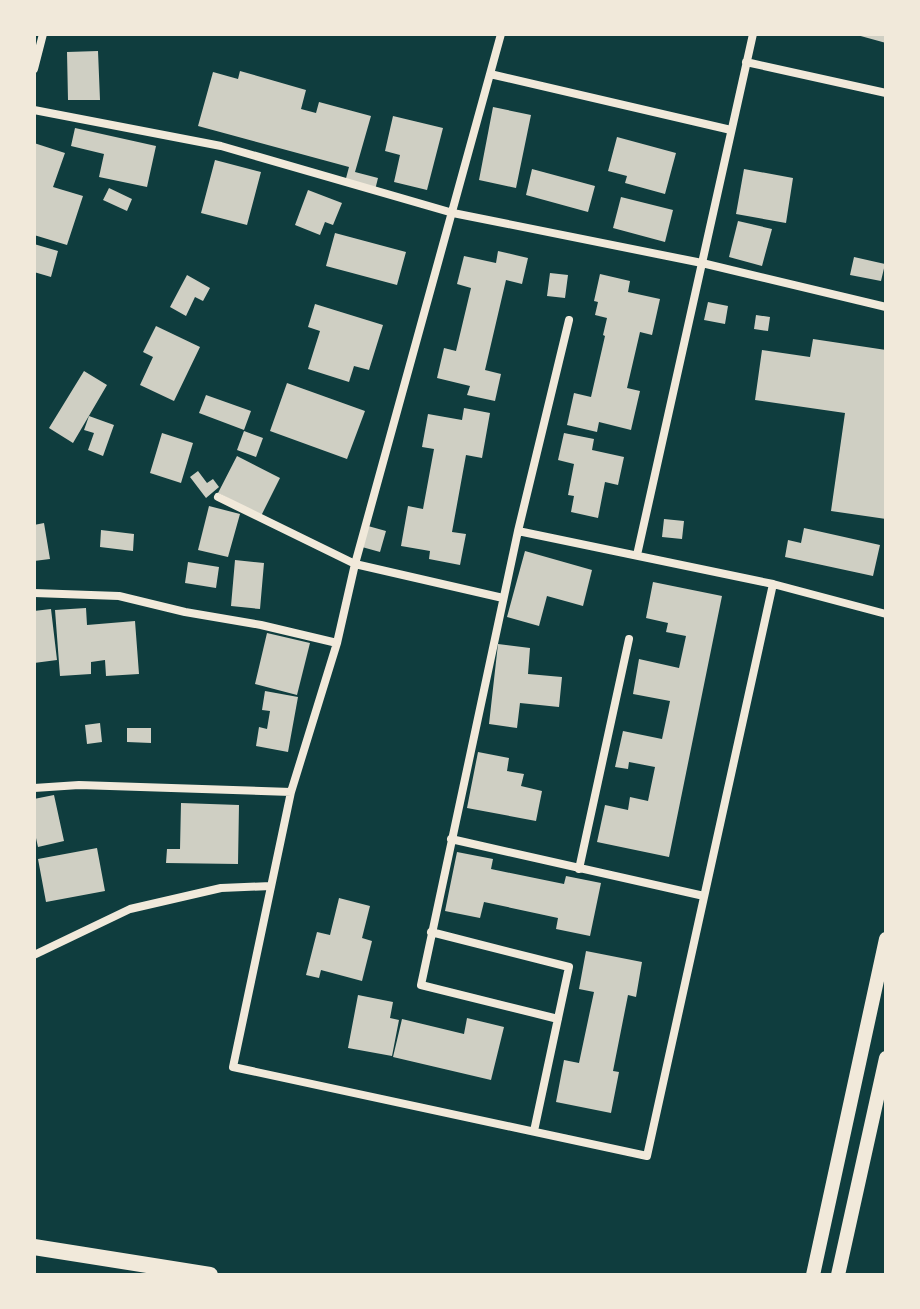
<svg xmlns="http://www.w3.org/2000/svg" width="920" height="1309" viewBox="0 0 920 1309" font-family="Quicksand,sans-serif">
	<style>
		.building { fill: #cfcfc3 }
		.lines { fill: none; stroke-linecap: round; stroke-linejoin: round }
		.minor { stroke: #f1e9da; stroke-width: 8 }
		.trunk { stroke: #f1e9da; stroke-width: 14 }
		.motorway { stroke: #f1e9da; stroke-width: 16 }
	</style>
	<rect width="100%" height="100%" fill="#0f3d3e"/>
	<path class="building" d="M857 34H886V43L857 35Z
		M98 51 100 100H68L67 52Z
		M240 71 306 90 301 109 316 113 319 102 371 116 355 172 378 178 375 190 345 182 349 167 198 126 213 72 238 79Z
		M493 107 531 115 516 188 479 180Z
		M393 116 443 128 427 190 394 182 400 155 385 151Z
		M75 128 156 146 147 187 99 177 104 154 71 146Z
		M617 137 676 153 665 194 625 183 627 176 608 171Z
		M34 143 65 153 53 187 83 196 67 245 34 235Z
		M215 160 261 172 247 225 201 213Z
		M532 169 595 186 588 212 526 195Z
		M744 169 793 178 786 223 736 214Z
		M109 188 132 199 127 211 103 200Z
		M308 190 342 203 333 225 325 222 320 235 295 225Z
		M621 197 673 210 665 242 613 228Z
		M738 221 772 229 762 266 729 257Z
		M335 233 406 252 397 285 326 266Z
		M34 244 58 251 51 277 34 272Z
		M498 251 528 258 522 284 506 280 485 370 501 374 495 401 467 395 470 386 437 378 444 348 456 351 471 288 457 284 464 256 496 263Z
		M854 257 885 264 881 281 850 275Z
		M550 273 568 275 565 298 547 296Z
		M600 274 630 281 628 292 660 299 652 335 640 332 627 388 640 391 631 430 599 422 597 432 567 425 574 393 591 397 605 336 603 335 607 318 595 315 598 302 594 301Z
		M187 275 210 288 203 301 195 297 186 316 170 307Z
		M708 302 728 306 725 324 704 320Z
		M315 304 383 325 369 370 354 366 349 382 308 369 320 331 308 327Z
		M756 315 770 317 768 331 754 329Z
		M156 326 200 347 174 401 140 385 153 357 143 352Z
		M813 339 886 350V519L831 511 845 413 755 400 762 350 810 357Z
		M84 371 107 385 73 443 49 428Z
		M287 383 365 411 347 459 270 431Z
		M206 395 251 411 244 430 199 413Z
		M464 408 490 413 482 458 466 455 452 532 466 534 460 565 429 559 430 551 401 546 408 506 423 509 434 449 422 447 428 414 462 420Z
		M89 416 114 425 103 456 88 450 94 433 84 430Z
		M244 431 263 438 256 457 237 450Z
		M162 433 193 443 181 483 150 473Z
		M564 433 594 439 592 450 624 457 618 485 605 482 598 518 571 512 574 496 568 495 574 464 558 460Z
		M237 456 280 478 261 516 218 493Z
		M198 471 207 483 213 479 219 487 206 498 190 477Z
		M209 506 240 514 228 557 198 550Z
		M664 519 684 521 682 539 662 537Z
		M44 523 50 559 34 561V525Z
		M368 526 386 531 380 552 362 547Z
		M804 528 880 545 873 576 785 557 788 540 801 543Z
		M101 530 134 534 133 551 100 547Z
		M525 551 592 570 583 606 547 596 539 626 507 617Z
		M235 560 264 563 260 609 231 606Z
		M188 562 219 567 216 588 185 583Z
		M653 582 722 596 669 857 597 842 605 805 628 810 630 797 648 801 655 767 629 762 628 769 615 767 623 731 662 739 670 701 633 694 639 659 679 668 686 636 666 632 668 623 646 618Z
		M86 608 87 625 135 621 139 674 106 676 105 660 91 662V674L60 676 55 610Z
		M51 609 57 660 34 663V611Z
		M267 633 310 643 297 695 255 684Z
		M498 644 530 648 528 674 562 677 559 707 520 703 517 728 489 724Z
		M265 691 298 697 288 752 256 746 259 727 267 729 270 711 262 710Z
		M100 723 102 742 87 744 85 725Z
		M127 728H151V743L127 742Z
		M478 752 509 758 507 771 524 774 521 786 542 791 536 821 467 808Z
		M54 795 64 841 38 847 34 829V799Z
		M181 803 239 805 238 864 166 863 167 849H180Z
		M97 848 105 891 46 902 38 859Z
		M457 852 493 859 491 869 564 884 566 876 601 883 590 936 556 929 558 918 484 902 480 918 445 911Z
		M339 898 370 906 362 938 372 941 362 981 321 970 319 978 306 975 317 932 330 935Z
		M586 951 642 962 636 997 628 995 613 1071 619 1072 611 1113 556 1102 564 1060 579 1063 594 992 579 989Z
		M358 995 393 1002 390 1018 399 1020 392 1056 348 1048Z
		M467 1018 504 1027 491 1080 393 1057 402 1019 464 1034Z"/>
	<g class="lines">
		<path class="minor" d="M501 34 355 564 337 643 291 792 233 1067 647 1156 773 584 518 531
			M746 62 886 93
			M34 69 43 34
			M490 74 731 130
			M34 110 221 146 453 213 702 263 886 307
			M218 497 355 564 503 598
			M637 555 753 34
			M773 584 886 614
			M34 593 119 596 185 612 261 625 337 643
			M34 788 79 785 291 792
			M451 839 704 896
			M579 869 629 639
			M431 932 569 967 534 1131
			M34 955 130 909 221 888 271 886
			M558 1019 421 985 518 531 569 320"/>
		<path class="trunk" d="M813 1275 886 939
			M838 1275 886 1058"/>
		<path class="motorway" d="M34 1247 210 1275"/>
	</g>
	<rect width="920" height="1309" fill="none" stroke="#f1e9da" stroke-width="72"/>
</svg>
